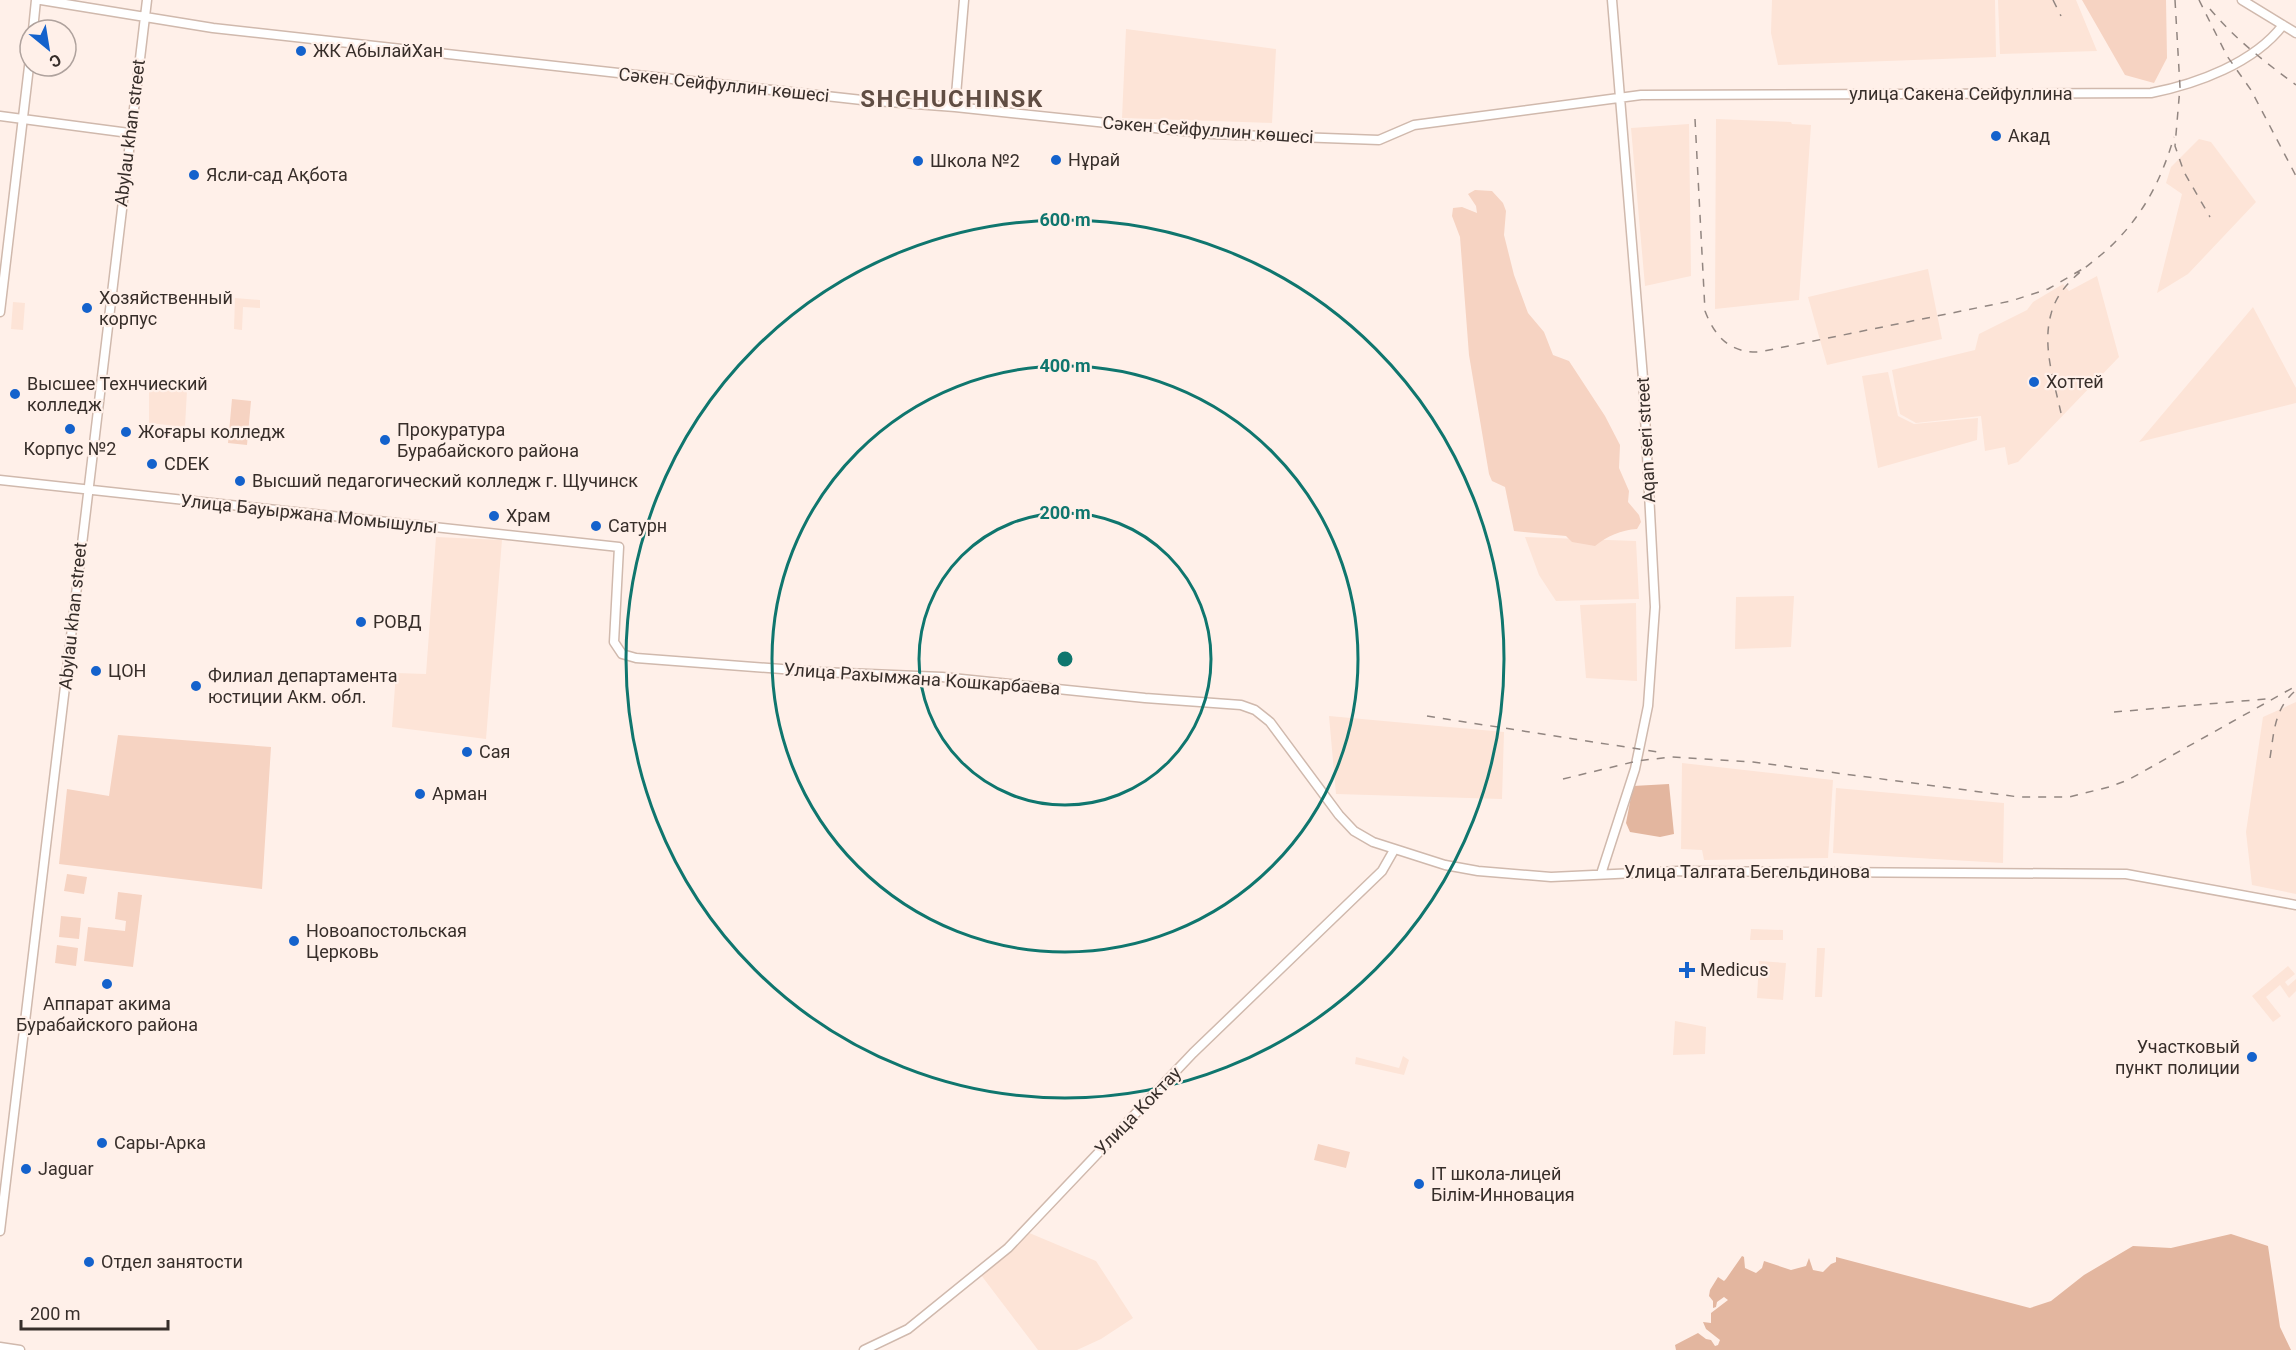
<svg xmlns="http://www.w3.org/2000/svg" width="2296" height="1350" viewBox="0 0 2296 1350" font-family="Roboto,sans-serif">
	<style>
		.built { fill: #fde4d7 }
		.green { fill: #f6d3c2 }
		.forest { fill: #e3b69f }
		.lines { fill: none; stroke-linecap: round; stroke-linejoin: round }
		.secondary-casing { stroke: #d0b9ad; stroke-width: 11 }
		.secondary { stroke: #fff; stroke-width: 8 }
		.rail { stroke: #928681; stroke-width: 1.5; stroke-dasharray: 8 8; stroke-linecap: butt }
		.ring { fill: none; stroke: #0f766e; stroke-width: 3 }
		.poi-dot { fill: #1462cc; stroke: #fff0e9; stroke-width: 2 }
		.labels { text-anchor: middle; stroke-width: 4.5; stroke-linejoin: round; paint-order: stroke }
		.poi-label { font-size: 18px; fill: #372e2a; stroke: #fff0e9; text-anchor: start }
		.street-label { font-size: 18px; fill: #372e2a; stroke: #fff0e9 }
		.district-label { font-size: 24px; font-weight: bold; letter-spacing: 1.5px; fill: #604d43; stroke: #fff0e9 }
		.centre { fill: #0f766e; stroke: #fff0e9; stroke-width: 3 }
		.ring-label { font-size: 18px; text-anchor: middle; font-weight: bold; fill: #0f766e; stroke: #fff0e9; stroke-width: 4.5; stroke-linejoin: round; paint-order: stroke }
	</style>
	<rect width="100%" height="100%" fill="#fff0e9"/>
	<path class="built" d="M1772 0H1995L1996 57 1778 65 1771 33Z
		M1998 0H2076L2097 51 2000 54Z
		M1126 29 1276 49 1272 123 1122 118Z
		M1716 119 1791 122 1792 124 1811 125 1799 300 1715 309Z
		M1689 124 1691 276 1645 286 1631 128Z
		M2199 139 2211 142 2256 202 2188 274 2157 293 2182 194 2166 183 2171 167Z
		M1928 269 1942 339 1827 365 1808 297Z
		M2097 276 2119 357 2018 462 2008 465 2005 447 1985 451 1981 416 1916 423 1900 414 1892 370 1975 350 1979 334 2027 310 2033 302 2063 284 2069 291Z
		M235 298 260 300V308L243 307 242 330 234 329Z
		M13 302 25 303 23 330 11 329Z
		M2253 307 2296 388V403L2139 442Z
		M1888 372 1898 416 1914 424 1978 418 1977 440 1878 468 1862 376Z
		M149 385 187 390 185 427 149 423Z
		M436 537 502 540 486 739 392 727 396 673 426 674Z
		M1525 537 1636 541 1639 599 1556 601 1539 575Z
		M1794 596 1791 647 1735 649 1736 597Z
		M1636 603 1637 681 1586 678 1580 605Z
		M2296 702V894L2252 885 2246 832 2263 717Z
		M1329 716 1504 732 1502 799 1336 794Z
		M1682 763 1833 780 1828 858 1704 860 1702 850 1681 849Z
		M1836 788 2004 803 2003 863 1833 853Z
		M1751 929 1783 930V940H1750Z
		M1817 948H1825L1822 997H1815Z
		M1759 961 1786 963 1783 1000 1757 998Z
		M2288 966 2295 974 2285 982 2288 986 2296 979V991L2289 998 2280 985 2266 997 2281 1016 2273 1022 2252 996Z
		M1675 1021 1706 1027 1705 1054 1673 1055Z
		M1403 1056 1409 1060 1404 1075 1355 1064 1356 1057 1399 1068Z
		M1027 1232 1096 1261 1133 1318 1101 1339 1077 1350H1038L981 1275Z"/>
	<path class="green" d="M2082 0H2166L2167 58 2154 83 2125 75Z
		M1475 190 1492 191 1503 203 1506 211 1504 235 1514 275 1528 313 1544 332 1553 355 1569 361 1605 416 1620 445 1619 468 1629 491 1628 502 1639 515 1641 522 1637 529C1621 530 1607 536 1595 546L1572 542 1566 536 1514 531 1505 487 1492 481 1489 474 1469 355 1460 237 1452 216 1453 208 1462 207 1477 213 1476 206 1468 194Z
		M232 399 251 401 247 445 228 443Z
		M118 735 271 747 262 889 59 864 67 789 109 796Z
		M67 874 87 877 84 894 64 891Z
		M118 892 142 895 133 967 84 961 88 927 125 931 126 921 115 919Z
		M61 916 81 918 79 939 59 937Z
		M57 945 78 948 76 966 55 963Z
		M1318 1144 1350 1152 1346 1168 1314 1160Z"/>
	<path class="forest" d="M1669 784 1674 834 1660 837 1630 832 1626 823 1633 786Z
		M2231 1234 2268 1246 2280 1327 2291 1350H1676L1675 1345 1698 1333 1706 1339 1711 1340 1715 1346 1718 1345 1720 1340 1706 1329 1703 1322 1711 1323V1313L1728 1300 1724 1297 1717 1302 1716 1307 1713 1308V1301L1709 1296 1710 1290 1718 1277 1724 1281 1726 1279 1742 1256 1744 1257 1745 1268 1756 1273 1762 1268 1764 1261 1791 1270 1806 1266 1809 1258 1813 1270 1823 1272 1831 1264 1836 1262V1257L2030 1308 2051 1301 2084 1275 2133 1246 2171 1248Z"/>
	<g class="lines">
		<g class="secondary-casing">
			<path id="secondary" d="M41 0 213 28 862 100 955 107 1212 134 1379 140 1414 125 1641 95 2151 93C2197 84 2254 63 2283 25
				M2242 0 2296 33
				M33 30 36 0
				M955 107 964 0
				M0 116 129 133
				M0 312 30 58
				M0 480 619 547 614 642 622 654 636 658 821 672 942 677 1145 698 1241 705 1255 710 1270 722 1339 815 1354 831 1373 842 1445 865 1478 871 1551 877 1678 871 2126 874 2296 905
				M1601 874 1635 769 1648 706 1655 607 1643 378 1612 0
				M0 1231 147 0
				M0 1347 20 1350
				M864 1350 908 1329 1008 1248 1193 1053 1382 871 1394 850"/>
		</g>
		<use href="#secondary" class="secondary"/>
		<path class="rail" d="M2053 0 2061 16
			M2175 0 2180 87 2175 146 2184 172 2210 217
			M2199 0 2227 56 2251 90 2296 176
			M2210 9C2235 39 2265 62 2296 85
			M1695 119 1705 311C1715 337 1730 353 1759 352L2011 301 2048 289 2086 267
			M2061 413C2054 381 2042 346 2051 314 2060 279 2095 264 2117 240 2146 210 2162 177 2174 137
			M2114 712 2266 699
			M1427 716 1664 753
			M2270 758C2274 733 2274 710 2294 692
			M1563 779 1637 761 1671 757 1753 762 2019 797H2069L2109 787 2128 780 2296 686"/>
	</g>
	<g class="ring">
		<circle cx="1065" cy="659" r="146"/>
		<circle cx="1065" cy="659" r="293"/>
		<circle cx="1065" cy="659" r="439"/>
	</g>
	<g class="poi-dot">
		<circle cx="301" cy="51" r="6"/>
		<circle cx="1996" cy="136" r="6"/>
		<circle cx="1056" cy="160" r="6"/>
		<circle cx="918" cy="161" r="6"/>
		<circle cx="194" cy="175" r="6"/>
		<circle cx="87" cy="308" r="6"/>
		<circle cx="2034" cy="382" r="6"/>
		<circle cx="15" cy="394" r="6"/>
		<circle cx="70" cy="429" r="6"/>
		<circle cx="126" cy="432" r="6"/>
		<circle cx="385" cy="440" r="6"/>
		<circle cx="152" cy="464" r="6"/>
		<circle cx="240" cy="481" r="6"/>
		<circle cx="494" cy="516" r="6"/>
		<circle cx="596" cy="526" r="6"/>
		<circle cx="361" cy="622" r="6"/>
		<circle cx="96" cy="671" r="6"/>
		<circle cx="196" cy="686" r="6"/>
		<circle cx="467" cy="752" r="6"/>
		<circle cx="420" cy="794" r="6"/>
		<circle cx="294" cy="941" r="6"/>
		<path d="M1684 961h6v6h6v6h-6v6h-6v-6h-6v-6h6z"/>
		<circle cx="107" cy="984" r="6"/>
		<circle cx="2252" cy="1057" r="6"/>
		<circle cx="102" cy="1143" r="6"/>
		<circle cx="26" cy="1169" r="6"/>
		<circle cx="1419" cy="1184" r="6"/>
		<circle cx="89" cy="1262" r="6"/>
	</g>
	<g class="labels">
		<g class="poi-label">
			<text x="313" y="57">ЖК АбылайХан</text>
			<text x="2008" y="142">Акад</text>
			<text x="1068" y="166">Нұрай</text>
			<text x="930" y="167">Школа №2</text>
			<text x="206" y="181">Ясли-сад Ақбота</text>
			<text x="99" y="304">Хозяйственный<tspan x="99" dy="21">корпус</tspan></text>
			<text x="2046" y="388">Хоттей</text>
			<text x="27" y="390">Высшее Технчиеский<tspan x="27" dy="21">колледж</tspan></text>
			<text x="397" y="436">Прокуратура<tspan x="397" dy="21">Бурабайского района</tspan></text>
			<text x="138" y="438">Жоғары колледж</text>
			<text x="70" y="455" text-anchor="middle">Корпус №2</text>
			<text x="164" y="470">CDEK</text>
			<text x="252" y="487">Высший педагогический колледж г. Щучинск</text>
			<text x="506" y="522">Храм</text>
			<text x="608" y="532">Сатурн</text>
			<text x="373" y="628">РОВД</text>
			<text x="108" y="677">ЦОН</text>
			<text x="208" y="682">Филиал департамента<tspan x="208" dy="21">юстиции Акм. обл.</tspan></text>
			<text x="479" y="758">Сая</text>
			<text x="432" y="800">Арман</text>
			<text x="306" y="937">Новоапостольская<tspan x="306" dy="21">Церковь</tspan></text>
			<text x="1700" y="976">Medicus</text>
			<text x="107" y="1010" text-anchor="middle">Аппарат акима<tspan x="107" dy="21">Бурабайского района</tspan></text>
			<text x="2240" y="1053" text-anchor="end">Участковый<tspan x="2240" dy="21">пункт полиции</tspan></text>
			<text x="114" y="1149">Сары-Арка</text>
			<text x="38" y="1175">Jaguar</text>
			<text x="1431" y="1180">IT школа-лицей<tspan x="1431" dy="21">Білім-Инновация</tspan></text>
			<text x="101" y="1268">Отдел занятости</text>
		</g>
		<g class="street-label">
			<text transform="translate(724 85) rotate(6)" y="6">Сәкен Сейфуллин көшесі</text>
			<text x="1961" y="100">улица Сакена Сейфуллина</text>
			<text transform="translate(1208 130) rotate(4)" y="6">Сәкен Сейфуллин көшесі</text>
			<text transform="translate(130 133) rotate(-83)" y="6">Abylau khan street</text>
			<text transform="translate(1646 440) rotate(-93)" y="6">Aqan seri street</text>
			<text transform="translate(309 514) rotate(6)" y="6">Улица Бауыржана Момышулы</text>
			<text transform="translate(73 616) rotate(-84)" y="6">Abylau khan street</text>
			<text transform="translate(922 679) rotate(4)" y="6">Улица Рахымжана Кошкарбаева</text>
			<text x="1747" y="878">Улица Талгата Бегельдинова</text>
			<text transform="translate(1138 1111) rotate(-46)" y="6">Улица Коктау</text>
		</g>
		<g class="district-label">
			<text x="952" y="107">SHCHUCHINSK</text>
		</g>
	</g>
	<circle cx="1065" cy="659" r="9" class="centre"/>
	<g class="ring-label">
		<text x="1065" y="226">600 m</text>
		<text x="1065" y="372">400 m</text>
		<text x="1065" y="519">200 m</text>
	</g>
	<g transform="translate(48 48) rotate(150)"><circle r="28" fill="#fff0e9" stroke="#afa29d" stroke-width="1.5"/>
	<path d="M0-4.5L10 22L0 15L-10 22Z" fill="#1462cc"/>
	<text y="-9" font-size="16" font-weight="bold" text-anchor="middle" fill="#372e2a">С</text>
	</g>
	<path d="M21 1320v9h147v-9" fill="none" stroke="#372e2a" stroke-width="3"/>
	<text x="30" y="1320" font-size="18" fill="#372e2a" stroke="#fff0e9" stroke-width="4.5" paint-order="stroke">200 m</text>
</svg>
